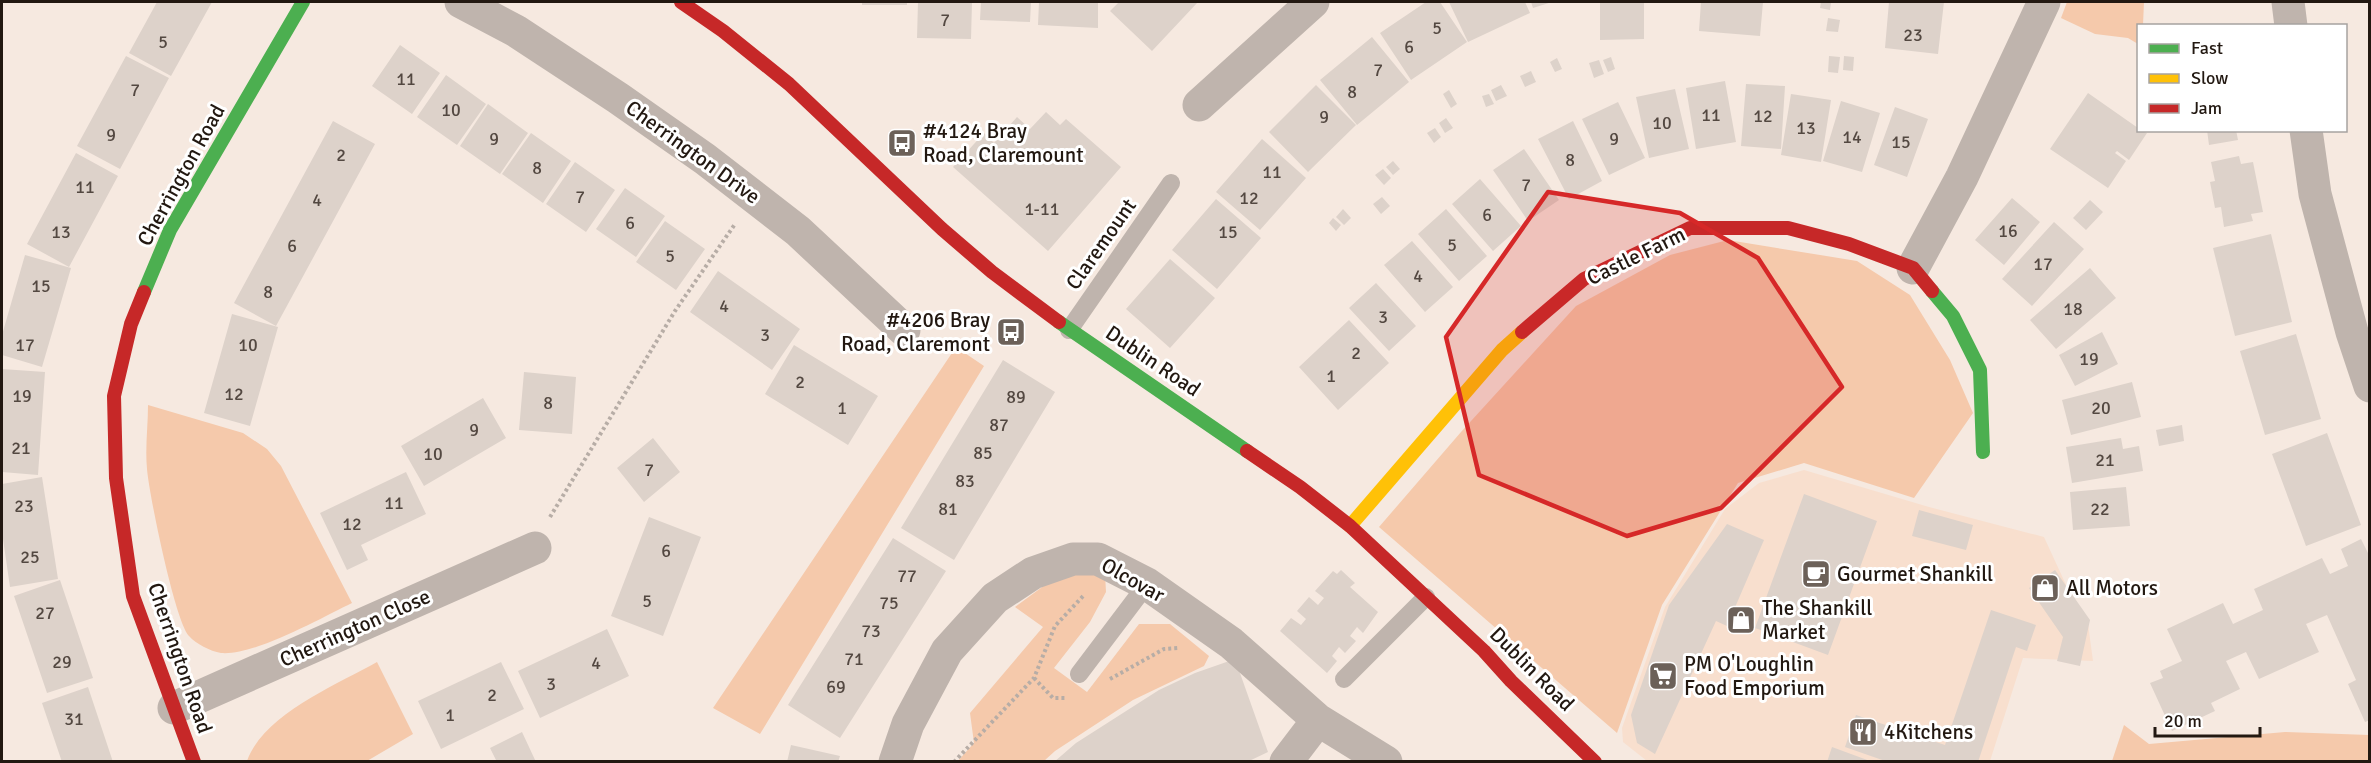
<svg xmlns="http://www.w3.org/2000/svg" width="2371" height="763" viewBox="0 0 2371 763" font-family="Signika,sans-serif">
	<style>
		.built { fill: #f8dfce }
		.green { fill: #f5c9ab }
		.building { fill: #ddd2ca }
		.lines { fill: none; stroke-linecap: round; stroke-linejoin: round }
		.path { stroke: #b7ada6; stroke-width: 4; stroke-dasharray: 3 3; stroke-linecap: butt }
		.lane { stroke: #bfb4ad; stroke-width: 18 }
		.street { stroke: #bfb4ad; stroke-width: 33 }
		.fast { stroke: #4caf50; stroke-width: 14 }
		.slow { stroke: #ffc107; stroke-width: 14 }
		.jam { stroke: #c62828; stroke-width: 14 }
		.marked { fill: #d62828; fill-opacity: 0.2; stroke: #d62828; stroke-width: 4.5; stroke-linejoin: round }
		.labels { text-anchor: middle; stroke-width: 6; stroke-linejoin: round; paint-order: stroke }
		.number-label { font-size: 18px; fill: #534841 }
		.poi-label { font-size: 21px; fill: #221811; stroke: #fff; text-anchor: start }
		.street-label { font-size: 21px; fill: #221811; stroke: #fff }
	</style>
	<rect width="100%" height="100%" fill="#f6e9e0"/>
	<path class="built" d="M1804 470 1929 507 2044 537 2079 613 2088 624 2093 661 2023 658 1990 761H1647L1623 742 1622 728 1665 607 1725 509 1759 483Z"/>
	<path class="green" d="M2067 2H2144L2143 25 2138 26V44L2128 38 2095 34 2061 18Z
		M1728 240 1857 261 1910 295 1950 360 1973 413 1914 498 1804 463 1738 483 1662 605 1617 733 1379 527 1461 432 1576 306 1670 255Z
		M956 347 984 366 760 734 713 708Z
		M148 405 243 433 267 449 281 466 352 603C321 618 254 656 221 653 210 651 196 644 189 636 175 621 149 494 147 469 145 448 148 426 148 405Z
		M1081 572 1105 574 1106 592 1090 622 1054 668 1087 692 1139 624H1170L1209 656 1204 666 1133 700 1055 751 1044 761 957 762 974 743 970 713 1043 627 1015 607 1049 582Z
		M377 662 413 734 367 761H247C263 715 336 685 377 662Z
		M2124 725 2149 744 2285 732 2369 735V761H2112Z"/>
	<path class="building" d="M157 2H212L171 76 129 53Z
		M862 2H907V5H862Z
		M918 2H972L971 39 917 38Z
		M981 2H1031L1030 22 980 20Z
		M1039 2H1098V28L1038 25Z
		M1119 2H1198L1152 51 1110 11Z
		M1426 2H1440L1467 42 1411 80 1380 33Z
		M1449 2H1525L1530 13 1468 42Z
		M1531 2H1552L1533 8Z
		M1600 2H1644V39L1600 40Z
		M1701 2H1763L1760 36 1699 31Z
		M1821 2H1831L1830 10 1820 8Z
		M1889 2H1944L1938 54 1885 48Z
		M1828 18 1840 20 1838 32 1826 31Z
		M1372 37 1409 82 1357 125 1320 80Z
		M400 45 440 73 412 114 372 86Z
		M126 56 169 78 120 169 77 146Z
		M1829 56 1840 57 1838 73 1828 72Z
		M1844 56 1854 57 1853 71 1843 70Z
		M1611 57 1615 69 1608 72 1603 60Z
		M1557 58 1562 69 1555 72 1550 62Z
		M1599 60 1604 74 1594 78 1589 63Z
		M1531 71 1536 82 1525 87 1520 76Z
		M446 75 486 104 457 145 417 117Z
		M1725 81 1736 142 1696 149 1686 88Z
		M1746 84 1785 86 1781 149 1741 146Z
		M1316 85 1356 125 1308 172 1269 132Z
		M1501 85 1507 96 1496 101 1491 90Z
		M1675 89 1689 149 1649 158 1636 97Z
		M1449 90 1457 104 1451 108 1443 94Z
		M2088 93 2138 128V130L2147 133 2129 160 2117 151 2115 153 2126 161 2108 188 2050 149Z
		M1489 94 1494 104 1486 107 1482 96Z
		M1791 94 1831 100 1821 162 1781 155Z
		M1841 101 1880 113 1862 172 1823 161Z
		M1618 102 1645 158 1609 175 1582 119Z
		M488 104 528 133 500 174 460 146Z
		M1895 107 1928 119 1907 177 1874 165Z
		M1046 112 1060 125 1066 119 1121 167 1048 251 953 167 984 133 994 143 1017 117 1030 129Z
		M1446 118 1453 128 1445 133 1439 123Z
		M333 121 375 144 276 326 234 303Z
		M1573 121 1602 181 1569 199 1538 139Z
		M1435 128 1441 137 1434 143 1427 133Z
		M2207 130H2236L2238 140 2209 145Z
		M531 133 571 161 543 203 502 174Z
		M1262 139 1306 178 1260 230 1216 192Z
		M1524 149 1559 200 1528 221 1493 170Z
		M76 153 118 176 69 267 27 244Z
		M2239 156 2241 164 2253 162 2263 212 2251 214 2253 221 2224 227 2221 207 2215 208 2210 182 2215 181 2211 162Z
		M1393 161 1400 169 1393 175 1386 167Z
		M575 162 615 190 586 232 546 204Z
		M1383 169 1391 178 1384 185 1375 175Z
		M1480 179 1521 226 1493 251 1452 204Z
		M625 188 665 216 636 257 596 229Z
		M1382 197 1390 206 1381 214 1373 204Z
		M2012 198 2040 222 2004 265 1975 240Z
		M1216 199 1261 238 1217 289 1172 250Z
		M2090 200 2103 212 2086 230 2073 218Z
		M1343 209 1351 218 1344 225 1336 217Z
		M1446 209 1487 256 1459 281 1418 234Z
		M1333 218 1341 225 1336 231 1329 223Z
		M665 221 705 249 676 290 636 262Z
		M2054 222 2084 249 2032 306 2002 279Z
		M2271 234 2292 322 2235 336 2213 248Z
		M1412 241 1453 287 1425 312 1384 265Z
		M25 255 71 268 42 367 2 355V335Z
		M1170 259 1215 298 1170 348 1126 309Z
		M2090 268 2116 298 2056 349 2030 320Z
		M718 271 800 329 772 370 690 312Z
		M1376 283 1416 326 1389 351 1349 308Z
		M232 314 278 327 250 426 204 413Z
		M1349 320 1389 363 1338 410 1299 367Z
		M2102 332 2118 364 2075 386 2059 355Z
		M2296 334 2321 419 2265 435 2240 351Z
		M794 345 878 396 848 445 765 394Z
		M1003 360 1055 392 954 560 901 528Z
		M2 369 45 372 38 475 2 472Z
		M524 372 576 377 572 434 519 430Z
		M2132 382 2141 417 2071 435 2062 400Z
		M483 398 506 438 424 486 401 446Z
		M2182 425 2184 441 2159 446 2156 430Z
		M2327 433 2361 525 2306 546 2272 454Z
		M653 438 680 472 644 502 617 468Z
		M2121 438 2123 449 2139 446 2143 471 2072 483 2066 447Z
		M406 472 426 514 361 545 368 560 347 570 320 513Z
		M42 477 58 579 10 587 2 532V484Z
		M2126 487 2130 526 2073 530 2070 492Z
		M1804 494 1877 521 1828 655 1755 628Z
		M1919 510 1973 525 1966 550 1912 536Z
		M649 517 701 537 663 636 611 616Z
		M1727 524 1764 540 1727 626 1716 621 1655 754 1637 743 1631 715 1669 605Z
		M893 538 946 571 840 738 788 705Z
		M2361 539 2370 557V720L2365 722 2348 684 2356 680 2327 615 2306 624 2319 652 2259 679 2246 652 2226 661 2240 689 2211 703 2215 711 2172 731 2150 683 2163 678 2160 671 2182 661 2167 629 2223 603 2233 624 2263 610 2254 589 2322 558 2330 574 2348 566 2341 549Z
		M1341 570 1355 583 1350 587 1378 612 1363 633 1357 627 1350 636 1356 641 1345 653 1339 647 1332 656 1337 661 1327 673 1280 631 1291 618 1301 625 1306 619 1297 611 1309 597 1318 605 1324 598 1315 591 1333 571 1337 574Z
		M2055 570 2090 620 2080 666 2057 661 2063 637 2029 588Z
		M60 580 93 678 47 693 14 596Z
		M1991 610 2036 625 2027 651 2016 647 1978 762H1888L1845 747 1856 715 1945 745Z
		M607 629 629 676 540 718 518 671Z
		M1235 659 1268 752 1247 762H1054L1076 743 1159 690 1195 673Z
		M501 662 524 709 441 749 418 701Z
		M88 687 113 762H62L42 703Z
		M522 732 536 762H497L490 748Z
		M791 745 840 756 838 762H787Z
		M1832 747 1870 761V762H1827Z"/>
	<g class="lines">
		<path class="path" d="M550 517 675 311 735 224
			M1034 678 1053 698H1066
			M1110 679 1164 649 1179 648
			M954 762 1034 678 1055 626 1085 594"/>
		<path class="lane" d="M1069 330 1171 183
			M1079 674 1147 584
			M1344 679 1426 597"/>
		<path class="street" d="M461 2 516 31 618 98 705 159 798 231 904 330
			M2288 2 2291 26
			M1199 105 1313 2
			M2306 130 2315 194 2352 332 2370 386
			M1913 268 1962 177 2044 2
			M174 708 535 548
			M895 762 908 724 947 651 995 598 1033 573 1073 559H1098L1147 584 1231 643 1318 720 1386 762
			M1286 762 1318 720"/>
		<path class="fast" d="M1932 291 1953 316 1980 370 1983 452
			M144 292 170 230 303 2
			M1059 322 1247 451"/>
		<path class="slow" d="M1350 526 1502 350 1522 332"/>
		<path class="jam" d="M681 2 723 31 789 84 942 229 992 272 1059 322
			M144 292 131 324 114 396 116 478 133 596 194 762
			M1522 332 1584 279 1690 228H1788L1849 244 1913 268 1932 291
			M1247 451 1300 487 1350 526 1484 651 1511 681 1595 762"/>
	</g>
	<path class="marked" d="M1548 192 1680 213 1758 258 1842 387 1721 508 1627 536 1479 475 1446 337Z"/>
	<defs>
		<g id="bus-square" transform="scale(1.5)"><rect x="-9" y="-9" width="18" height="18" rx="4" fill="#6c6159" stroke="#fff"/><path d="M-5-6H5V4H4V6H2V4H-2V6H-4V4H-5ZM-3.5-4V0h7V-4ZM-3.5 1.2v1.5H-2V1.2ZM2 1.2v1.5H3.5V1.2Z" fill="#fff"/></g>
		<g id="cafe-square" transform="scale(1.5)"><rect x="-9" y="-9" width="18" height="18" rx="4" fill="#6c6159" stroke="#fff"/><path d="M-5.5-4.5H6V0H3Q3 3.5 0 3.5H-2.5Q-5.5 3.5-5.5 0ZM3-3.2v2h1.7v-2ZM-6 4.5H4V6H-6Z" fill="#fff"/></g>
		<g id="shop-square" transform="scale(1.5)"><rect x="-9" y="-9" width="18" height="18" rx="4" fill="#6c6159" stroke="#fff"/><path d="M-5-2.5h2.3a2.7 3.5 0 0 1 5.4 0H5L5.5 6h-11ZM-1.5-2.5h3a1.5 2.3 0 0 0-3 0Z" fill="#fff"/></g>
		<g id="supermarket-square" transform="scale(1.5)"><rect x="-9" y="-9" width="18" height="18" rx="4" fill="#6c6159" stroke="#fff"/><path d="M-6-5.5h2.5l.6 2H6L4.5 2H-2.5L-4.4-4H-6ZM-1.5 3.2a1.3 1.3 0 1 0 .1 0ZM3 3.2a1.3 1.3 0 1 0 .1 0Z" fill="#fff"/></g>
		<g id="restaurant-square" transform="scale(1.5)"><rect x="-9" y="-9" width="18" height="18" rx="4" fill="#6c6159" stroke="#fff"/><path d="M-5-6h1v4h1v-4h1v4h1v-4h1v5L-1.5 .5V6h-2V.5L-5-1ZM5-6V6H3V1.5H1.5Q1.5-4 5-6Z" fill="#fff"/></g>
	</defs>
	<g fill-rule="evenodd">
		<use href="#bus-square" x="902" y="143"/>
		<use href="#bus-square" x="1011" y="332"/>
		<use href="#cafe-square" x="1816" y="574"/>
		<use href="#shop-square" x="2045" y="588"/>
		<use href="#shop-square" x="1741" y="620"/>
		<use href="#supermarket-square" x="1663" y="676"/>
		<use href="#restaurant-square" x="1863" y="732"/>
	</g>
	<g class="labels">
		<g class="number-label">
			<text x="945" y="26">7</text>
			<text x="1437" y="34">5</text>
			<text x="1913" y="41">23</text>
			<text x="163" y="48">5</text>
			<text x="1409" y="53">6</text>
			<text x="1378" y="76">7</text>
			<text x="406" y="85">11</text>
			<text x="135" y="96">7</text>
			<text x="1352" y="98">8</text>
			<text x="451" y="116">10</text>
			<text x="1711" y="121">11</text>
			<text x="1763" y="122">12</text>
			<text x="1324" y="123">9</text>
			<text x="1662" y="129">10</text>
			<text x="1806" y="134">13</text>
			<text x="111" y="141">9</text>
			<text x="1852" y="143">14</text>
			<text x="494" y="145">9</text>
			<text x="1614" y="145">9</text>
			<text x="1901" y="148">15</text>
			<text x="341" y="161">2</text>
			<text x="1570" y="166">8</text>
			<text x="537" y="174">8</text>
			<text x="1272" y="178">11</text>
			<text x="1526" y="191">7</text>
			<text x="85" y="193">11</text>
			<text x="580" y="203">7</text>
			<text x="1249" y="204">12</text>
			<text x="317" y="206">4</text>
			<text x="1042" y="215">1-11</text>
			<text x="1487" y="221">6</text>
			<text x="630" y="229">6</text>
			<text x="2008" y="237">16</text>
			<text x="61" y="238">13</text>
			<text x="1228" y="238">15</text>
			<text x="1452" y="251">5</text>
			<text x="292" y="252">6</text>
			<text x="670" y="262">5</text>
			<text x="2043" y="270">17</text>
			<text x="1418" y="282">4</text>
			<text x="41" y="292">15</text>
			<text x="268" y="298">8</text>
			<text x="724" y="312">4</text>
			<text x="2073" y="315">18</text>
			<text x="1383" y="323">3</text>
			<text x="765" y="341">3</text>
			<text x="25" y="351">17</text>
			<text x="248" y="351">10</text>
			<text x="1356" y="359">2</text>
			<text x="2089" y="365">19</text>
			<text x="1331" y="382">1</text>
			<text x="800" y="388">2</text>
			<text x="234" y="400">12</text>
			<text x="22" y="402">19</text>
			<text x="1016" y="403">89</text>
			<text x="548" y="409">8</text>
			<text x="842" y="414">1</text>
			<text x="2101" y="414">20</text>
			<text x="999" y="431">87</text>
			<text x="474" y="436">9</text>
			<text x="21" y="454">21</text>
			<text x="983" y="459">85</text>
			<text x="433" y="460">10</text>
			<text x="2105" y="466">21</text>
			<text x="649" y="476">7</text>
			<text x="965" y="487">83</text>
			<text x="394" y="509">11</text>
			<text x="24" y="512">23</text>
			<text x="948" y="515">81</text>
			<text x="2100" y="515">22</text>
			<text x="352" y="530">12</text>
			<text x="666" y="557">6</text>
			<text x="30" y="563">25</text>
			<text x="907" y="582">77</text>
			<text x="647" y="607">5</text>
			<text x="889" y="609">75</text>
			<text x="45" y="619">27</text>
			<text x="871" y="637">73</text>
			<text x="854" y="665">71</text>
			<text x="62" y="668">29</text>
			<text x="596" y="669">4</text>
			<text x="551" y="690">3</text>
			<text x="836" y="693">69</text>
			<text x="492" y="701">2</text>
			<text x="450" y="721">1</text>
			<text x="74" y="725">31</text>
		</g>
		<g class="poi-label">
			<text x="923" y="138">#4124 Bray<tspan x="923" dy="24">Road, Claremount</tspan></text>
			<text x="990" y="327" text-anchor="end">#4206 Bray<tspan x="990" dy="24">Road, Claremont</tspan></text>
			<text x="1837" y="581">Gourmet Shankill</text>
			<text x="2066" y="595">All Motors</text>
			<text x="1762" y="615">The Shankill<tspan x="1762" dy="24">Market</tspan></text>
			<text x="1684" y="671">PM O'Loughlin<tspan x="1684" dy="24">Food Emporium</tspan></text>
			<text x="1884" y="739">4Kitchens</text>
		</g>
		<g class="street-label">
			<text transform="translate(693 152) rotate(36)" y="7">Cherrington Drive</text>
			<text transform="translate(181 175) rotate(-61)" y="7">Cherrington Road</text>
			<text transform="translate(1101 244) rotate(-55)" y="7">Claremount</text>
			<text transform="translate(1636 256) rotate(-26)" y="7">Castle Farm</text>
			<text transform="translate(1153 361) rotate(34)" y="7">Dublin Road</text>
			<text transform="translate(1133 580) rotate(29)" y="7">Olcovar</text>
			<text transform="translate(355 628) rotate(-24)" y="7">Cherrington Close</text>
			<text transform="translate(180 658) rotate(71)" y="7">Cherrington Road</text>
			<text transform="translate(1532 669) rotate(45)" y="7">Dublin Road</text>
		</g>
	</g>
	<rect width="2371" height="763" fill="none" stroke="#221811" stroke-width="6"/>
	<rect x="2137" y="24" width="210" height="108" fill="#ffffff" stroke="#a7a3a0" stroke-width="1.5"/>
	<rect x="2149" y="44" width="30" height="9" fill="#4caf50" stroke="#a7a3a0" stroke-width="1.5"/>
	<text x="2191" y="54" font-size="18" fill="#221811">Fast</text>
	<rect x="2149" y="74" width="30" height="9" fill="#ffc107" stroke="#a7a3a0" stroke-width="1.5"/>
	<text x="2191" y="84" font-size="18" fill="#221811">Slow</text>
	<rect x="2149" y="104" width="30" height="9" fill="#c62828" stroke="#a7a3a0" stroke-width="1.5"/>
	<text x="2191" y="114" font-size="18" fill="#221811">Jam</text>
	<path d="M2155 727v9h105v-9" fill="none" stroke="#221811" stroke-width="3"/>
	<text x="2164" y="727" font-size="18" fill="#221811" stroke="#ffffff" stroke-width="4.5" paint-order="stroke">20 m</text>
</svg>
